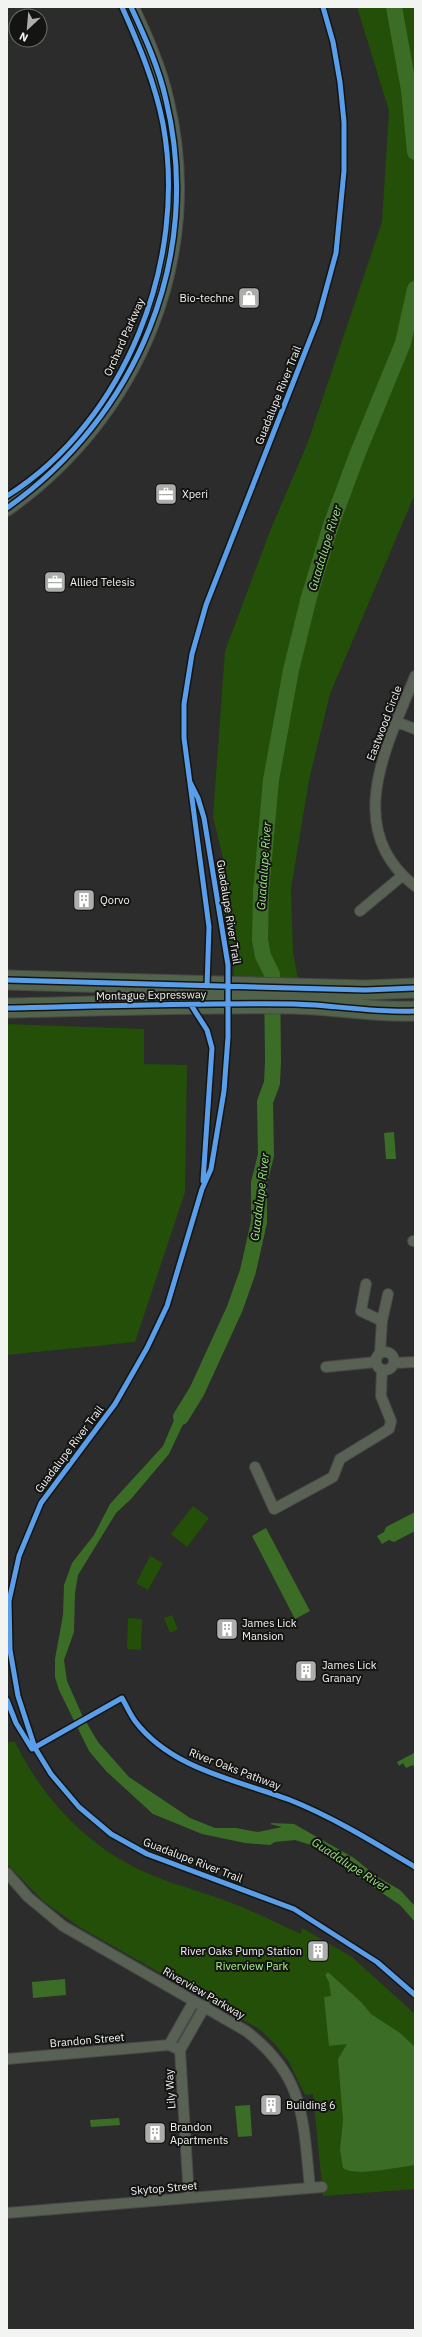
<svg xmlns="http://www.w3.org/2000/svg" width="422" height="2337" viewBox="0 0 422 2337" font-family="'IBM Plex Sans',sans-serif">
	<style>
		.green { fill: #234f08 }
		.water { fill: #3c6d26 }
		.lines { fill: none; stroke-linecap: round; stroke-linejoin: round }
		.river { stroke: #3c6d26; stroke-width: 16 }
		.street-casing { stroke: #474847; stroke-width: 12 }
		.secondary-casing { stroke: #474847; stroke-width: 17 }
		.highway-casing { stroke: #474847; stroke-width: 21 }
		.street { stroke: #586154; stroke-width: 10 }
		.secondary { stroke: #546150; stroke-width: 15 }
		.highway { stroke: #53634b; stroke-width: 19 }
		.cycleway-casing { stroke: #141513; stroke-width: 8 }
		.cycleway { stroke: #5a9eea; stroke-width: 5 }
		.labels { text-anchor: middle; stroke-width: 4; stroke-linejoin: round; paint-order: stroke }
		.poi-label { font-size: 11px; fill: #f2f4f2; stroke: #141513; text-anchor: start }
		.street-label { font-size: 11px; fill: #f2f4f2; stroke: #141513 }
		.park-label { font-size: 11px; fill: #aaf58d; stroke: #141513 }
		.water-label { font-size: 12px; font-style: italic; fill: #9be57e; stroke: #141513 }
	</style>
	<rect width="100%" height="100%" fill="#2b2c2b"/>
	<path class="green" d="M357 7H415V494L330 694 309 780 291 889 293 952 299 984 234 979 233 960 220 903 223 858 213 817 225 651 270 531 308 442 382 222 389 111Z
		M7 1024 144 1029V1064L187 1065 185 1192 135 1342 7 1355Z
		M193 1506 209 1518 187 1547 171 1534Z
		M150 1556 163 1563 148 1590 136 1583Z
		M172 1615 178 1629 170 1633 164 1618Z
		M128 1618 142 1619 141 1650 127 1649Z
		M9 1742H15C44 1801 91 1851 154 1876 181 1887 210 1894 237 1905 259 1914 279 1924 301 1934L302 1928 352 1957 415 2014V2189L323 2196 313 2094 305 2095 289 2062 274 2043 259 2029 81 1928 44 1902 7 1864V1751Z"/>
	<path class="water" d="M394 1132 396 1159H386L384 1133Z
		M191 1397 194 1401 169 1454 131 1499 116 1513 78 1575 75 1593 74 1632 64 1660 67 1681 82 1715 98 1742 129 1777 190 1818 215 1828H236L258 1832 282 1827 270 1824 272 1823 294 1824 354 1858 376 1876 400 1890 415 1906V1922L400 1905 311 1845 295 1840 275 1842 270 1845 245 1843 202 1834 153 1814 106 1771 89 1751 59 1690 55 1677V1659L63 1615 64 1585 72 1563 94 1535 110 1504 163 1446 180 1406Z
		M415 1512V1531L394 1542 389 1540 382 1544 377 1536 384 1532 386 1527Z
		M266 1528 310 1611 295 1619 252 1536Z
		M414 1753 415 1768 413 1765 406 1768 403 1763 399 1766 397 1762Z
		M328 1972 361 2002 371 2014 400 2033 415 2047V2165C399 2167 354 2177 343 2168L340 2150 343 2120 338 2059 347 2044 329 2046 324 1997 331 1996 329 1982 325 1975Z
		M65 1979 66 1995 33 1998 32 1982Z
		M250 2105 252 2136 238 2137 235 2106Z
		M119 2118 120 2125 91 2127 90 2120Z"/>
	<g class="lines">
		<path class="river" d="M394 7 409 90 415 152
			M181 1417 197 1391 235 1308 248 1271 259 1222V1183L266 1155 265 1102 272 1083 273 1061 272 974 263 956 260 940 261 892 271 780 291 670 309 597 331 525 357 455 403 343 415 289"/>
		<g class="street-casing">
			<path id="street" d="M415 676C388 744 341 829 415 886
				M397 722 415 729
				M360 911 402 876
				M413 1241H415
				M366 1284 361 1311 382 1321
				M376 1361a9 9 0 1 1 18 0a9 9 0 1 1-18 0Z
				M380 1353 382 1321 388 1294
				M394 1363 415 1362
				M326 1367 376 1362
				M255 1467 274 1509 333 1477 340 1459 389 1429 391 1421 381 1396 382 1370
				M7 1873 28 1897 63 1926 246 2031C305 2076 303 2119 310 2188
				M169 2045 194 2001
				M7 2059 169 2045 180 2050
				M189 2198 180 2050 205 2006
				M7 2213 322 2187"/>
		</g>
		<g class="secondary-casing">
			<path id="secondary" d="M7 508C137 416 204 257 166 100 159 68 145 37 131 7"/>
		</g>
		<g class="highway-casing">
			<path id="highway" d="M7 980 365 990 415 988
				M7 1008C103 1006 199 1003 294 1004 335 1005 374 1013 415 1011"/>
		</g>
		<use href="#street" class="street"/>
		<use href="#secondary" class="secondary"/>
		<use href="#highway" class="highway"/>
		<g class="cycleway-casing">
			<path id="cycleway" d="M7 496C126 421 188 260 163 124 155 83 139 45 122 7
				M7 508C137 416 204 257 166 100 159 68 145 37 131 7
				M190 782 198 798 204 818 228 965V1037L224 1091 211 1169 202 1189 167 1306 147 1348 115 1404 41 1503 19 1556 9 1601 10 1650 18 1696 35 1748 51 1774 79 1807 111 1834 147 1854 294 1909 377 1962 415 1995
				M7 980 365 990 415 988
				M207 986 209 927 184 738V704L192 654 206 605 318 319 336 253 344 171V122L340 82 333 42 323 7
				M191 1005 207 1030 212 1048 203 1181
				M7 1008C103 1006 199 1003 294 1004 335 1005 374 1013 415 1011
				M7 1700 16 1723 32 1749 122 1698C126 1705 130 1714 135 1721 171 1769 237 1780 290 1800 333 1817 375 1843 415 1867"/>
		</g>
		<use href="#cycleway" class="cycleway"/>
	</g>
	<defs>
		<g id="shop-square" transform="scale(1.15)"><rect x="-9" y="-9" width="18" height="18" rx="4" fill="#acaeac" stroke="#141513"/><path d="M-5-2.5h2.3a2.7 3.5 0 0 1 5.4 0H5L5.5 6h-11ZM-1.5-2.5h3a1.5 2.3 0 0 0-3 0Z" fill="#fff"/></g>
		<g id="office-square" transform="scale(1.15)"><rect x="-9" y="-9" width="18" height="18" rx="4" fill="#acaeac" stroke="#141513"/><path d="M-6-3h4V-5.5h4V-3h4V5H-6ZM-1-4.5V-3h2v-1.5ZM-6 0V1H6V0Z" fill="#fff"/></g>
		<g id="building-square" transform="scale(1.15)"><rect x="-9" y="-9" width="18" height="18" rx="4" fill="#acaeac" stroke="#141513"/><path d="M-4-6H4V6H1V3H-1V6H-4ZM-2.5-4.3h1.7v1.8h-1.7ZM.8-4.3h1.7v1.8H.8ZM-2.5-1h1.7V.8h-1.7ZM.8-1h1.7V.8H.8Z" fill="#fff"/></g>
	</defs>
	<g fill-rule="evenodd">
		<use href="#shop-square" x="249" y="298"/>
		<use href="#office-square" x="166" y="494"/>
		<use href="#office-square" x="55" y="582"/>
		<use href="#building-square" x="84" y="900"/>
		<use href="#building-square" x="227" y="1629"/>
		<use href="#building-square" x="306" y="1671"/>
		<use href="#building-square" x="318" y="1951"/>
		<use href="#building-square" x="271" y="2105"/>
		<use href="#building-square" x="155" y="2133"/>
	</g>
	<g class="labels">
		<g class="poi-label">
			<text x="234" y="302" text-anchor="end">Bio-techne</text>
			<text x="182" y="498">Xperi</text>
			<text x="70" y="586">Allied Telesis</text>
			<text x="100" y="904">Qorvo</text>
			<text x="242" y="1627">James Lick<tspan x="242" dy="13">Mansion</tspan></text>
			<text x="322" y="1669">James Lick<tspan x="322" dy="13">Granary</tspan></text>
			<text x="302" y="1955" text-anchor="end">River Oaks Pump Station</text>
			<text x="286" y="2109">Building 6</text>
			<text x="170" y="2131">Brandon<tspan x="170" dy="13">Apartments</tspan></text>
		</g>
		<g class="street-label">
			<text transform="translate(124 337) rotate(-66)" y="4">Orchard Parkway</text>
			<text transform="translate(278 395) rotate(-68)" y="4">Guadalupe River Trail</text>
			<text transform="translate(384 723) rotate(-69)" y="4">Eastwood Circle</text>
			<text transform="translate(229 912) rotate(81)" y="4">Guadalupe River Trail</text>
			<text transform="translate(151 995) rotate(-1)" y="4">Montague Expressway</text>
			<text transform="translate(69 1449) rotate(-53)" y="4">Guadalupe River Trail</text>
			<text transform="translate(235 1769) rotate(21)" y="4">River Oaks Pathway</text>
			<text transform="translate(193 1860) rotate(21)" y="4">Guadalupe River Trail</text>
			<text transform="translate(204 1993) rotate(30)" y="4">Riverview Parkway</text>
			<text transform="translate(87 2040) rotate(-5)" y="4">Brandon Street</text>
			<text transform="translate(170 2089) rotate(-94)" y="4">Lily Way</text>
			<text transform="translate(164 2188) rotate(-5)" y="4">Skytop Street</text>
		</g>
		<g class="park-label">
			<text x="252" y="1970">Riverview Park</text>
		</g>
		<g class="water-label">
			<text transform="translate(325 548) rotate(-73)" y="4">Guadalupe River</text>
			<text transform="translate(264 866) rotate(-86)" y="4">Guadalupe River</text>
			<text transform="translate(260 1197) rotate(-83)" y="4">Guadalupe River</text>
			<text transform="translate(350 1865) rotate(33)" y="4">Guadalupe River</text>
		</g>
	</g>
	<rect width="422" height="2337" fill="none" stroke="#f2f4f2" stroke-width="16"/>
	<g transform="translate(28 28) rotate(206)"><circle r="19" fill="#141513" stroke="#6d6e6c"/>
	<path d="M0-3L7 15L0 10L-7 15Z" fill="#acaeac"/>
	<text y="-6" font-size="11" font-weight="bold" text-anchor="middle" fill="#f2f4f2">N</text>
	</g>
</svg>
